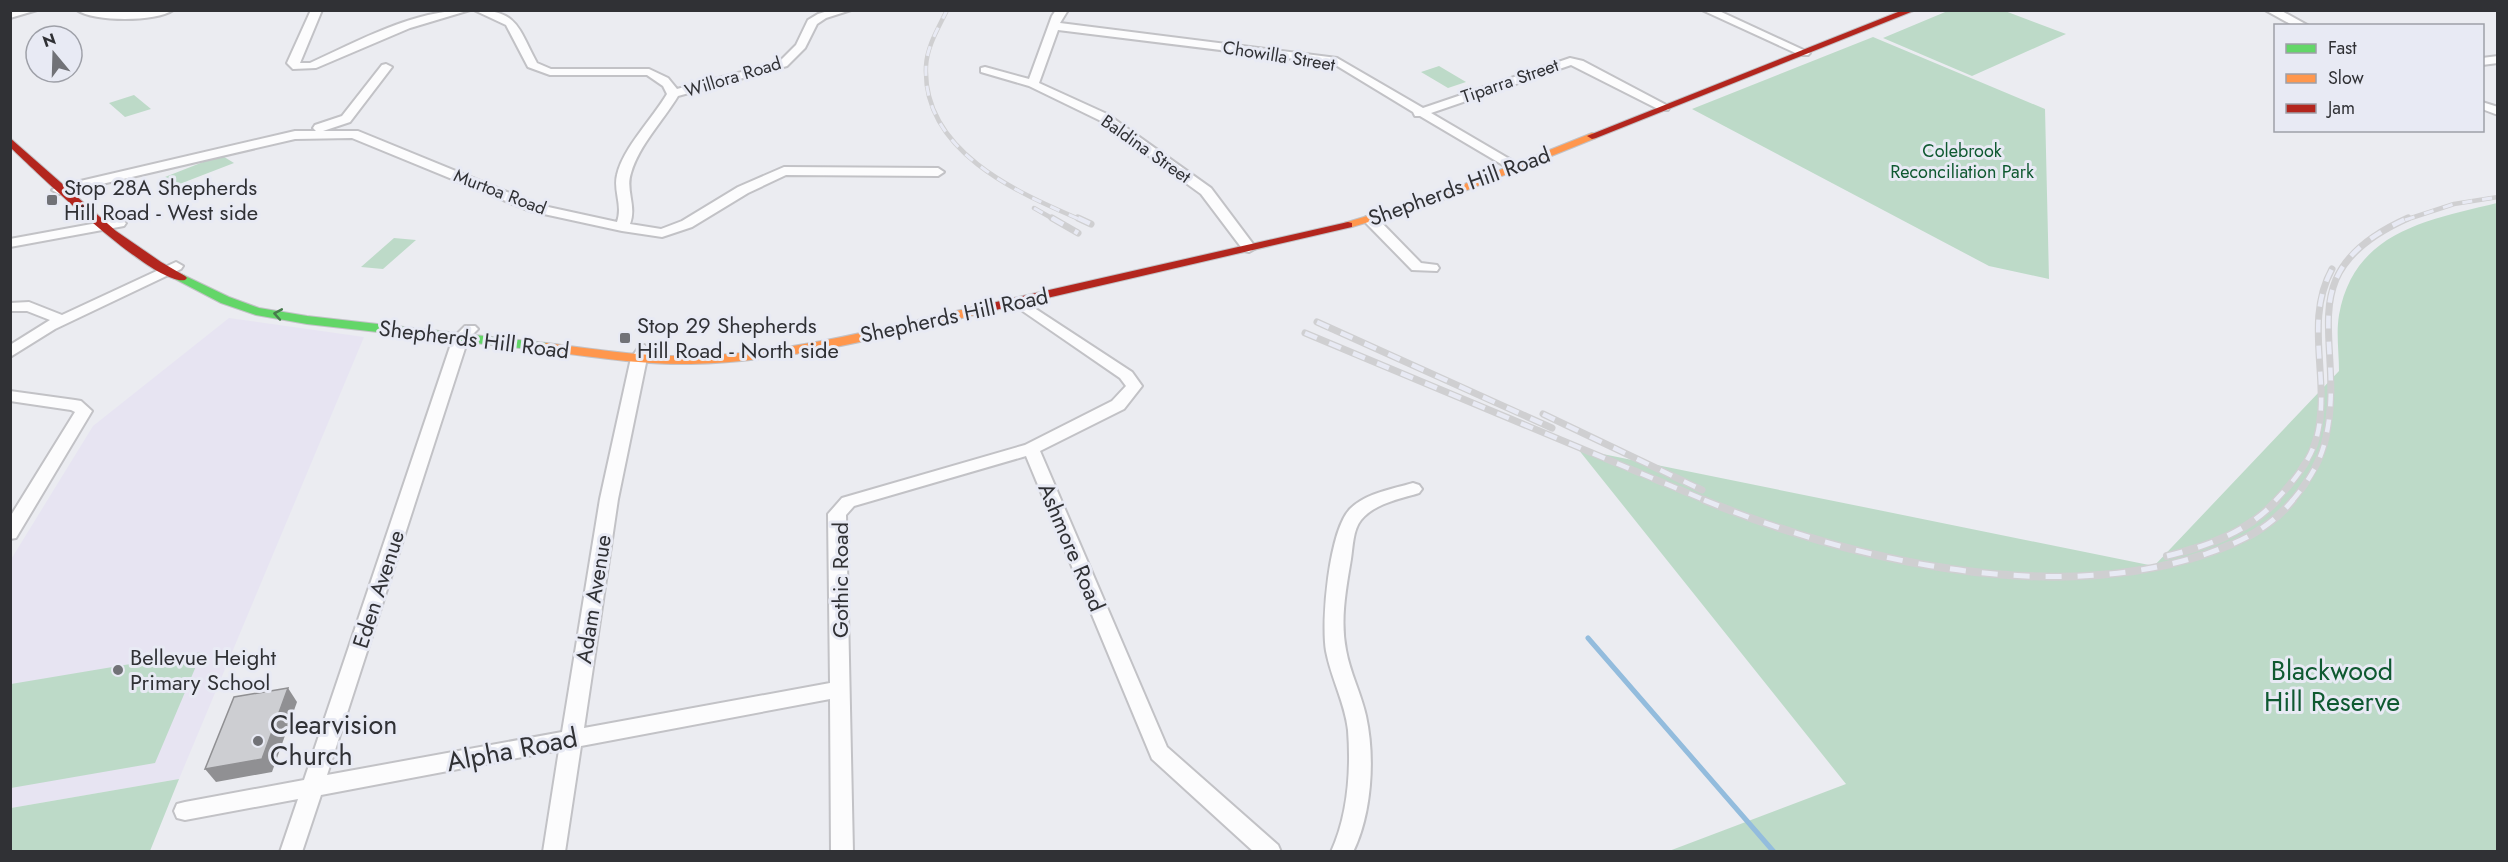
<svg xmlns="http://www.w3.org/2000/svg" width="2508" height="862" viewBox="0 0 2508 862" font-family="Jost,sans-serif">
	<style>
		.education { fill: #e7e4f2 }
		.green { fill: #bddac8 }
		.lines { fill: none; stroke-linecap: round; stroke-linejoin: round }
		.stream { stroke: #93bcdd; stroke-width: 5 }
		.street-casing { stroke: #c2c2c6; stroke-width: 4 }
		.fast-casing { stroke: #c2c2c6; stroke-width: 2 }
		.slow-casing { stroke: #c2c2c6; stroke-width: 2 }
		.jam-casing { stroke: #c2c2c6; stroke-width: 2 }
		.street { fill: #fcfcfd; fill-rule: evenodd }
		.fast { fill: #63d668; fill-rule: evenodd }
		.slow { fill: #ff974d; fill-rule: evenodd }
		.jam { fill: #b3261e; fill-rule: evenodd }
		.rail-far2-casing { stroke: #cfcfd1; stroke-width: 4.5 }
		.rail-far1-casing { stroke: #cfcfd1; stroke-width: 7 }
		.rail-casing { stroke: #cfcfd1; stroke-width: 8 }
		.rail-far2 { stroke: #e8eaf4; stroke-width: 3; stroke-dasharray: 10; stroke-linecap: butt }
		.rail-far1 { stroke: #e8eaf4; stroke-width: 4.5; stroke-dasharray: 13; stroke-linecap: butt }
		.rail { stroke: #e8eaf4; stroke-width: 5; stroke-dasharray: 16; stroke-linecap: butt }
		.shaded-wall { fill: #909093 }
		.building { fill: #cdced2; stroke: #909093; stroke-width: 1.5 }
		.oneway { stroke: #477b4c }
		.poi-dot { fill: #717277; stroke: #e8eaf4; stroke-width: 2 }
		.labels { text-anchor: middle; stroke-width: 6; stroke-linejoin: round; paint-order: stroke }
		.far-street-label { font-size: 18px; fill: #303135; stroke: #e8eaf4 }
		.far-park-label { font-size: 18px; fill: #0f5931; stroke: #e8eaf4 }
		.street-label { font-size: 22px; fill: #303135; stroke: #e8eaf4 }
		.poi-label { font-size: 22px; fill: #303135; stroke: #e8eaf4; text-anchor: start }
		.near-park-label { font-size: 27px; fill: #0f5931; stroke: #e8eaf4 }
		.near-poi-label { font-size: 27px; fill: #303135; stroke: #e8eaf4; text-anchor: start }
		.near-street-label { font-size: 27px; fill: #303135; stroke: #e8eaf4 }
	</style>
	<rect width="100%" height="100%" fill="#ebecf1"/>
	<path class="education" d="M229 318 364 337 179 779 11 808 10 561 93 426Z"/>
	<path class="green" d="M1950 10 2005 11 2066 34 1972 76 1883 38Z
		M1873 37 2045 109 2049 279 1989 266 1692 109Z
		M1439 66 1466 82 1448 88 1421 72Z
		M134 95 151 109 125 117 109 103Z
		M221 155 234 163 177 185 165 177Z
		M2497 203V851H1669L1846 784 1578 449 2154 566 2339 371C2339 353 2336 333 2339 315 2354 231 2428 220 2497 203Z
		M394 238 416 240 383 269 361 267Z
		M202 652 155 763 11 788V684Z
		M179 779 150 851H11V808Z"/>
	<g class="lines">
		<path class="stream" d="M1588 638 1774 852"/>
		<g class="street-casing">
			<path id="street" d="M16 10H37L10 18V12Z
				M77 10H173C156 22 94 22 77 10Z
				M311 10H322L300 63H310C361 40 413 10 470 10L410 28 316 68 293 69 287 63Z
				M474 10C518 10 518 28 537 63L551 69H649L668 78 677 89 779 62 796 45 808 20 818 14 831 10H851L826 18 817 24 805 48 787 66 678 96C663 121 639 145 631 173 625 190 637 206 630 224L661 229 682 221 738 187 784 167 938 168 944 172 938 176 786 175 748 193 692 227 662 237 622 231 530 211 352 138 295 139 59 194 52 190 59 186 295 131H316L313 128 315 125 342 116 382 65 386 64 392 67 350 122 323 131H358L539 205 617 222C623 205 613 191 617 175 623 148 653 118 667 94L663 86 647 75H550L528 67 506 25Z
				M1056 10H1068L1060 23 1337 58 1423 108 1570 58 1583 61 1670 107 1668 110H1660L1571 65 1431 113 1518 164 1519 167 1518 170 1513 171 1420 116H1415L1413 112 1334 64 1058 30 1039 83 1107 114 1211 188 1256 248 1249 252 1244 251 1201 194 1099 120 1029 86 981 72V68L985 67 1029 79 1052 16Z
				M1702 10H1717L1810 53 1808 55H1800Z
				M2265 10H2280L2309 26H2294Z
				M2498 56V63L2482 65V58Z
				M2482 102 2498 107V115L2482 109Z
				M1371 216 1376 217 1421 263 1437 265 1439 268 1437 271 1412 270 1366 223 1364 220 1366 217Z
				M119 219 126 223 124 226 10 247V239Z
				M176 262 183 266 181 269 55 329 10 357V345L50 320 27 311H10V303L29 302 62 315Z
				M1019 298 1132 372 1142 386 1124 409 1040 451 1167 747 1278 845 1281 852H1254L1152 759 1026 456 854 506 846 515 853 852H831L830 699 581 746 565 852H543L559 750 321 795 302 852H280L298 799 185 820 177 818 174 811 177 804 185 802 304 780 453 338 465 326H475L478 329 468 339 327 775 562 732 600 499 631 358 639 347 644 345 652 350 647 358 618 499 584 728 830 683 828 514 842 498 1025 445 1112 401 1126 386 1120 378 1014 305 1012 302Z
				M10 391 75 400 81 401 92 411 16 538 10 539V517L75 412 71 410 10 401Z
				M1413 483 1419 485 1422 489 1419 493C1400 499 1375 503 1361 520 1353 530 1353 546 1351 559 1346 589 1340 620 1346 650 1350 673 1361 693 1366 716 1375 757 1372 813 1353 852H1331C1348 815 1351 770 1348 730 1345 703 1331 678 1326 651 1321 621 1329 531 1350 509 1366 493 1393 489 1413 483Z"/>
		</g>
		<g class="fast-casing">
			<path id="fast" d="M181 274 229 297 259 308 307 316 546 343 552 347 546 351 307 324 256 315 221 303 177 280 175 278Z"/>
		</g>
		<g class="slow-casing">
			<path id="slow" d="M1592 133 1596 134V138L1445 199 1352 227H1344L1342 225 1344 223 1437 195Z
				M974 307 980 311 978 314C885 337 788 362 691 364 643 365 594 357 546 351L540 347 546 343C594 349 643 357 691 356 787 354 881 328 974 307Z"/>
		</g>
		<g class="jam-casing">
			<path id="jam" d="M1903 10H1916L1596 138 1592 139 1587 136Z
				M10 138 116 231 161 262 185 276 187 278 185 280C155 287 35 171 10 147Z
				M1348 222 1352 223V227L974 315 968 311 970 308Z"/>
		</g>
		<use href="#street" class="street"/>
		<use href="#fast" class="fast"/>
		<use href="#slow" class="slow"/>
		<use href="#jam" class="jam"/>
		<g class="rail-far2-casing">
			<path id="rail-far2" d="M947 10C939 27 927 46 926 66 922 151 1016 192 1081 220
				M1034 208 1055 220
				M2405 220 2454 204 2498 197"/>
		</g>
		<g class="rail-far1-casing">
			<path id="rail-far1" d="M1052 218 1078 233
				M1078 218 1091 224
				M1317 322 1552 428
				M1305 333 1707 501
				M1543 414 1702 490
				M2275 501C2292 483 2311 461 2317 436 2331 380 2303 322 2332 269
				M2292 501C2308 482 2321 462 2326 437 2347 340 2285 273 2408 218"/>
		</g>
		<g class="rail-casing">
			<path id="rail" d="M1704 500C1850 560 2051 606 2206 554 2241 542 2269 529 2293 500
				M2167 556C2208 546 2248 532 2277 500"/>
		</g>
		<use href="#rail-far2" class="rail-far2"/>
		<use href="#rail-far1" class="rail-far1"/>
		<use href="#rail" class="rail"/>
	</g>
	<path class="shaded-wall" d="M288 688 297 702 272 772 216 782 205 769Z"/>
	<path class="building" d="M288 688 262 759 205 769 234 697Z"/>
	<defs><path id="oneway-chevron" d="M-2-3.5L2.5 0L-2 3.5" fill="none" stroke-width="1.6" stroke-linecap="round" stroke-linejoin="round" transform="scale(1.5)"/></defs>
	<use class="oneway" href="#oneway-chevron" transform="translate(278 314) rotate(-170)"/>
	<g class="poi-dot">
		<rect x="46" y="194" width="12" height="12" rx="3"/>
		<rect x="619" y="332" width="12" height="12" rx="3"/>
		<circle cx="118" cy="670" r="6"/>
		<circle cx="258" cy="741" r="6"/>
	</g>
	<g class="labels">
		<g class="far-street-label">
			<text transform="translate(1279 56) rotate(9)" y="6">Chowilla Street</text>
			<text transform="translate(733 77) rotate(-17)" y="6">Willora Road</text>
			<text transform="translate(1510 81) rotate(-19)" y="6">Tiparra Street</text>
			<text transform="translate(1146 149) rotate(35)" y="6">Baldina Street</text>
			<text transform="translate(500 192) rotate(21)" y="6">Murtoa Road</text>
		</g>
		<g class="far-park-label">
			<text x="1962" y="157">Colebrook<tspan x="1962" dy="21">Reconciliation Park</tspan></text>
		</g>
		<g class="street-label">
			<text transform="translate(1459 186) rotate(-20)" y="8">Shepherds Hill Road</text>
			<text transform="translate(954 315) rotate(-12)" y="8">Shepherds Hill Road</text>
			<text transform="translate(474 339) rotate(7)" y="8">Shepherds Hill Road</text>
			<text transform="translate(1072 547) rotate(67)" y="8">Ashmore Road</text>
			<text transform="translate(840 580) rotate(-90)" y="8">Gothic Road</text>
			<text transform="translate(378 589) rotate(-72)" y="8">Eden Avenue</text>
			<text transform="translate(593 599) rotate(-81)" y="8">Adam Avenue</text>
		</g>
		<g class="poi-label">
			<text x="64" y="195">Stop 28A Shepherds<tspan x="64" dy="25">Hill Road - West side</tspan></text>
			<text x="637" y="333">Stop 29 Shepherds<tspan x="637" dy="25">Hill Road - North side</tspan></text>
			<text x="130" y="665">Bellevue Height<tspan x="130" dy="25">Primary School</tspan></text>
		</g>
		<g class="near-park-label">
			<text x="2332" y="680">Blackwood<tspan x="2332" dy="31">Hill Reserve</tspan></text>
		</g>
		<g class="near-poi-label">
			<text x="270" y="734">Clearvision<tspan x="270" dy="31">Church</tspan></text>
		</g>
		<g class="near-street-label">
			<text transform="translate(512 750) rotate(-11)" y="9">Alpha Road</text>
		</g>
	</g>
	<rect width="2508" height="862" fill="none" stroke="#303135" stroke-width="24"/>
	<rect x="2274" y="24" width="210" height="108" fill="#e8eaf4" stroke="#9ea0a8" stroke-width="1.5"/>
	<rect x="2286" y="44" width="30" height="9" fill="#63d668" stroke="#9ea0a8" stroke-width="1.5"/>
	<text x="2328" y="54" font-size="18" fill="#303135">Fast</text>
	<rect x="2286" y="74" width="30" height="9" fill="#ff974d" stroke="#9ea0a8" stroke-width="1.5"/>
	<text x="2328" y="84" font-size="18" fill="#303135">Slow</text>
	<rect x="2286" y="104" width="30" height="9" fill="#b3261e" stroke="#9ea0a8" stroke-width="1.5"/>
	<text x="2328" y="114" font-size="18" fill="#303135">Jam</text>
	<g transform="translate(54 54) rotate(341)"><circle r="28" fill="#e8eaf4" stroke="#9ea0a8" stroke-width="1.5"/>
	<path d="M0-4.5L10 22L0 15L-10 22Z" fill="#717277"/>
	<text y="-9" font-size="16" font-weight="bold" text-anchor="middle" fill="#303135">N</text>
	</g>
</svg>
